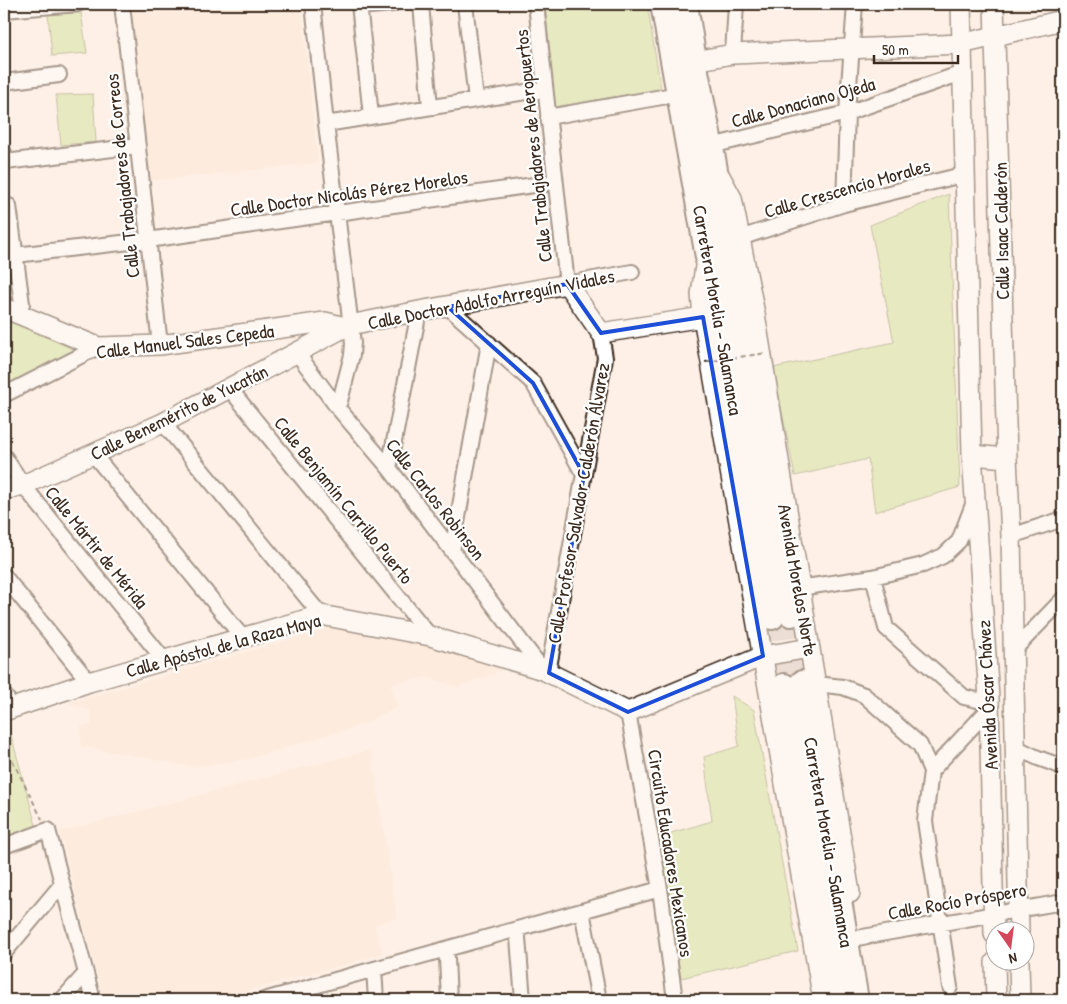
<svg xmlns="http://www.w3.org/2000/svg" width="1067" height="1004" viewBox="0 0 1067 1004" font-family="'Patrick Hand',sans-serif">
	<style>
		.built { fill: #fde5d4 }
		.green { fill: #cde095; stroke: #84855a }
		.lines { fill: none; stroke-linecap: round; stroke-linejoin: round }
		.highway-tunnel { stroke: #d7c8be; stroke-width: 24; stroke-dasharray: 24 12; stroke-linecap: butt }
		.street-casing { stroke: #3b2a1e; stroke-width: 18 }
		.secondary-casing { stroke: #3b2a1e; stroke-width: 22 }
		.highway-casing { stroke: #3b2a1e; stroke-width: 28 }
		.path { stroke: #3b2a1e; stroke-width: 2; stroke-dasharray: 5 4; stroke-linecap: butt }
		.street { stroke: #fff; stroke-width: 14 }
		.secondary { stroke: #fff; stroke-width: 19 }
		.highway { stroke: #fff; stroke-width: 24 }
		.path-bridge { stroke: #3b2a1e; stroke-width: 2; stroke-dasharray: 5 4; stroke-linecap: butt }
		.marked { fill: none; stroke: #1d4ed8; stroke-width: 4; stroke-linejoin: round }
		.labels { text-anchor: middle; stroke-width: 4.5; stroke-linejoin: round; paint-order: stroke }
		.street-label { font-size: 19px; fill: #3b2a1e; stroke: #fff }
	</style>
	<rect width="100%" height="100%" fill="#fef0e6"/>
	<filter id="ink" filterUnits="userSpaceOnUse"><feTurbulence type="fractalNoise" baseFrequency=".02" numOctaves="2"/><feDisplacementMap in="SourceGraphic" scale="10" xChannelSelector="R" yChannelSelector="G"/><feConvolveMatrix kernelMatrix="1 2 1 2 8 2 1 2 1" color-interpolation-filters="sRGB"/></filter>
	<g filter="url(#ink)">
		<path class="built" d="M127 4H301L318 163 148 181Z
			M341 625 509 668 458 687 426 677 390 684 398 707 360 725 248 759 194 767 81 746V726L92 725 91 711 68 703Z
			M371 750 397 918 374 925 383 954 214 1000H104L60 832Z"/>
		<path class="green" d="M545 4H647L661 89 555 107Z
			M81 13 87 53 52 56 48 14Z
			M93 94 96 142 61 145 56 95Z
			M949 194 960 487 875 512 868 459 795 476 773 368 894 342 870 225Z
			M4 317 77 351 4 387Z
			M732 696 754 710 798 951 681 978 654 838 712 821 704 757 739 746Z
			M6 717 37 829 4 838V718Z"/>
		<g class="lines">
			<path class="highway-tunnel" d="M791 614 802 683
				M772 617 784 686"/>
			<g class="street-casing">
				<path id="street" d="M122 4 160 345
					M313 4 326 124 353 343 352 355 340 401 337 407
					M359 4 371 116
					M421 4 430 107
					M465 4 476 100
					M536 4 567 284 632 272
					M359 7 393 4
					M4 10 78 4
					M733 54 736 4
					M4 82 59 75
					M548 117 679 94
					M326 124 545 89
					M711 146 847 113 962 73
					M4 153 5 162 138 146
					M844 204 847 113 855 4
					M9 206 22 304
					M740 238 844 204 966 174
					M15 255 148 240 555 182
					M448 307 533 383 584 475
					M297 353 337 407 389 468 543 670
					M230 389 430 636
					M4 395 98 347
					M163 423 321 615
					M94 455 243 638
					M4 456 23 485 164 660
					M389 468 419 311
					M1011 536 1063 519
					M452 551 489 343
					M4 576 89 682
					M873 577 886 628 964 697 977 700 989 698
					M799 588 873 577 923 565 943 556 959 541 974 502
					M1012 652 1063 599
					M549 673V667L605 358 601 333
					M816 684 843 687 864 695 920 745 931 771 925 821 950 987
					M4 695 14 708
					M628 712 660 889 675 1000
					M1015 747 1038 758 1063 767
					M931 771 989 709
					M4 846 48 830 93 1000
					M582 911 599 1000
					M516 930 518 938 523 1000
					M857 938 1063 902
					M445 950 447 958 449 1000
					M4 953 62 884
					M374 969 376 1000
					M62 1000 86 973
					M264 1000 660 889"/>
			</g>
			<g class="secondary-casing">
				<path id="secondary" d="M961 4 972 455 989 698 994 934
					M994 4 1007 458 1011 536 1019 932
					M694 61 733 54 961 44 1063 20
					M720 176 732 198 755 314 850 893
					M705 266 701 294 703 317 823 1000
					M4 308 98 347 160 345 325 322 345 327
					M350 325 419 311 567 284 601 333 703 317
					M972 455 1007 458
					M4 490 23 485 163 423 345 327
					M4 711 89 682 321 615 430 636 543 670 628 712 763 656 810 648
					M995 962 996 1000
					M1019 962 1020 1000"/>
			</g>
			<g class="highway-casing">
				<path id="highway" d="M663 4 772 617
					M685 4 694 61 714 164 791 614
					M802 683 856 1000
					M784 686 838 1000"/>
			</g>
			<path class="path" d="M4 744 42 819"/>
			<use href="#street" class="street"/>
			<use href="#secondary" class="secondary"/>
			<use href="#highway" class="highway"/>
			<path class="path-bridge" d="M705 362 767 353"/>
		</g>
	</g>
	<path d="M0 0H1067V1004H0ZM567 284 601 333 703 317 763 656 628 712 549 673 584 475 533 383 448 307Z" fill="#fef0e6" fill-opacity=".55" fill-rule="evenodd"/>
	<path class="marked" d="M567 284 601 333 703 317 763 656 628 712 549 673 584 475 533 383 448 307Z"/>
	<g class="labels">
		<g class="street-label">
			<text transform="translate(803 102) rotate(-15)" y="7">Calle Donaciano Ojeda</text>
			<text transform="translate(533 146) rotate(-96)" y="7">Calle Trabajadores de Aeropuertos</text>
			<text transform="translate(122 176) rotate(-96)" y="7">Calle Trabajadores de Correos</text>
			<text transform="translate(847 188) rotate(-16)" y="7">Calle Crescencio Morales</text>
			<text transform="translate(349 193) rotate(-8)" y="7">Calle Doctor Nicolás Pérez Morelos</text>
			<text transform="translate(1001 231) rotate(-91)" y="7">Calle Isaac Calderón</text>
			<text transform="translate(491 299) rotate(-11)" y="7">Calle Doctor Adolfo Arreguín Vidales</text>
			<text transform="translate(718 310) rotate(80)" y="7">Carretera Morelia - Salamanca</text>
			<text transform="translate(185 341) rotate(-7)" y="7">Calle Manuel Sales Cepeda</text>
			<text transform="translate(179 412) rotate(-26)" y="7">Calle Benemérito de Yucatán</text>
			<text transform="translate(436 499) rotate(52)" y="7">Calle Carlos Robinson</text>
			<text transform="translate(344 500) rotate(51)" y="7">Calle Benjamín Carrillo Puerto</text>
			<text transform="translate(578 503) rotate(-80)" y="7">Calle Profesor Salvador Calderón Álvarez</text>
			<text transform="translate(97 547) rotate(51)" y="7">Calle Mártir de Mérida</text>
			<text transform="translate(798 580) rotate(80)" y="7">Avenida Morelos Norte</text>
			<text transform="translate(223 645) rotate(-15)" y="7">Calle Apóstol de la Raza Maya</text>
			<text transform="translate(987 695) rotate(-93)" y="7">Avenida Óscar Chávez</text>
			<text transform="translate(829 842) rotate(80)" y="7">Carretera Morelia - Salamanca</text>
			<text transform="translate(671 853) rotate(81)" y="7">Circuito Educadores Mexicanos</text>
			<text transform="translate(957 901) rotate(-10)" y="7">Calle Rocío Próspero</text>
		</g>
	</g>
	<rect width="1067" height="1004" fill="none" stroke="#fff" stroke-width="20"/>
	<rect x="10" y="10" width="1047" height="984" fill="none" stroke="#3b2a1e" stroke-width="2" filter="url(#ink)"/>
	<g transform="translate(1010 946) rotate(166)"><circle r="24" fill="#ffffff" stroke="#b1aaa5"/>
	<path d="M0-4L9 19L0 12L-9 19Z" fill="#d1495b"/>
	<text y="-8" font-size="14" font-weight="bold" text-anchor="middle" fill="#3b2a1e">N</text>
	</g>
	<path d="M874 55v8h84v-8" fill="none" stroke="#3b2a1e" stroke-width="2.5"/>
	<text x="882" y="55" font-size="15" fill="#3b2a1e" stroke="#ffffff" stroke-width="4" paint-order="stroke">50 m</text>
</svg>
